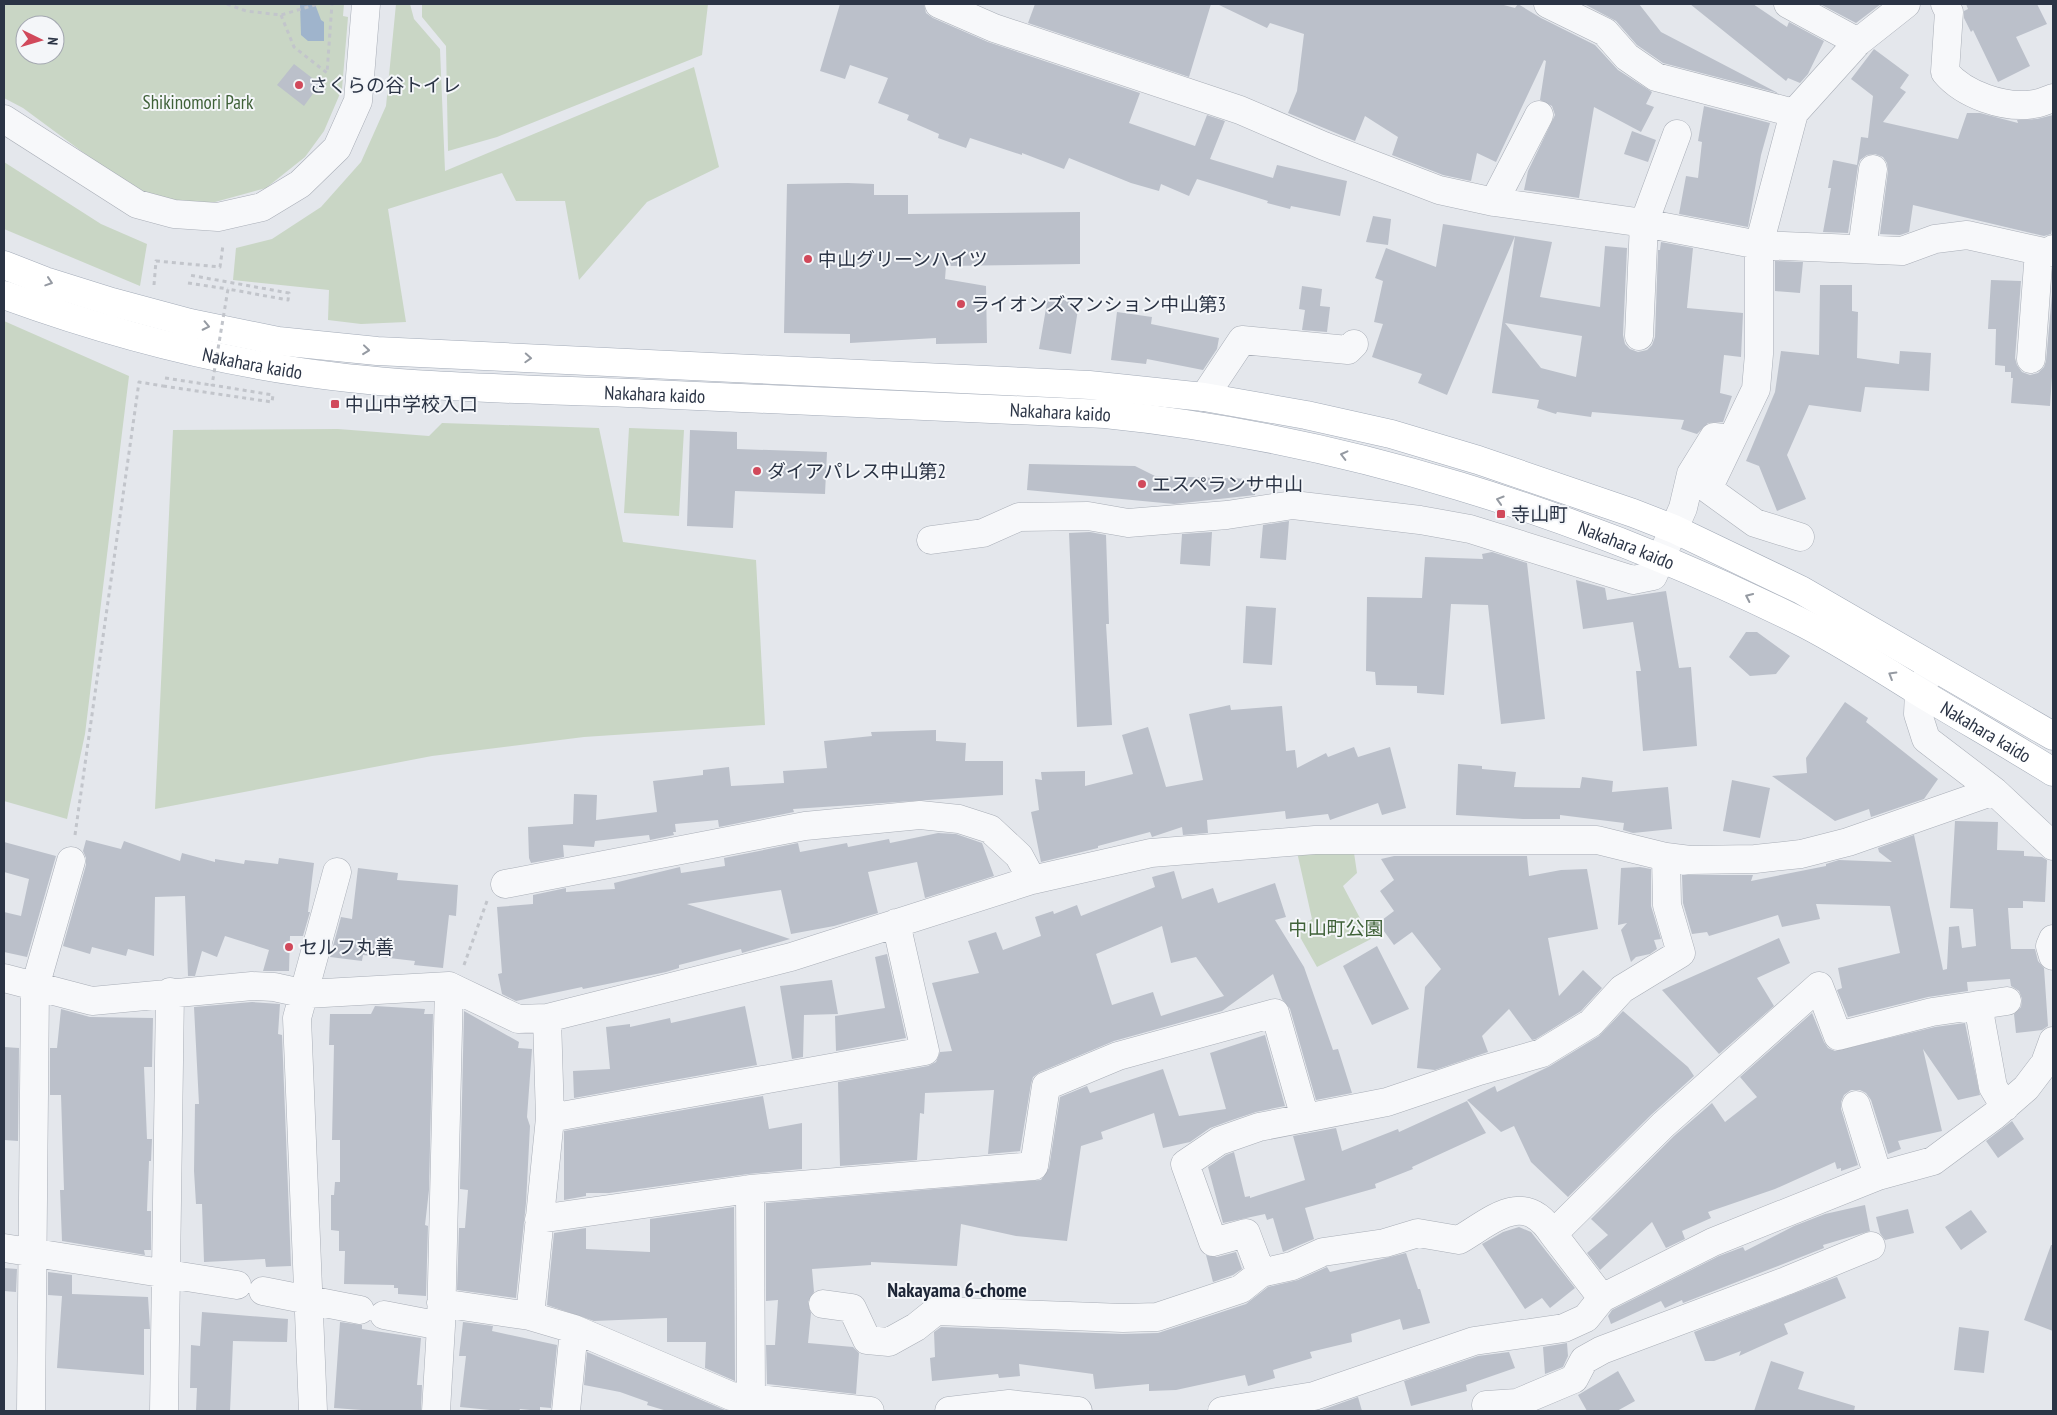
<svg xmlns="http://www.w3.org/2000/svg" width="2057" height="1415" viewBox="0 0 2057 1415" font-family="'PT Sans Narrow','Noto Sans JP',sans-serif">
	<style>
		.green { fill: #c9d6c5; fill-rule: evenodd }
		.water { fill: #9fb4cc }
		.building { fill: #bbc0ca; fill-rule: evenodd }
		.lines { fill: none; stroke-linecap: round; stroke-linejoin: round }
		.minor-casing { stroke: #a9aeb7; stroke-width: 29 }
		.major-casing { stroke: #a3abb8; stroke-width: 29 }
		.path { stroke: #c2c5cb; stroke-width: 3; stroke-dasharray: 4 4; stroke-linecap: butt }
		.minor { stroke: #f7f8fa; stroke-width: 28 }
		.major { stroke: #fff; stroke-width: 28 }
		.path-bridge { stroke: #c2c5cb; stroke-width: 3; stroke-dasharray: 4 4; stroke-linecap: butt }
		.oneway { stroke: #959aa2 }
		.poi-dot { fill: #d1495b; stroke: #f4f6f9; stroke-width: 2 }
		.labels { text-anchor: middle; stroke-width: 4; stroke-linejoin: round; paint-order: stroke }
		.poi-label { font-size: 19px; fill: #2b3445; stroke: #f4f6f9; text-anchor: start }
		.park-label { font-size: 19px; fill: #3f6138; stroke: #f4f6f9 }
		.street-label { font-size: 19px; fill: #2b3445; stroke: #f4f6f9 }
		.neighbourhood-label { font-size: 20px; font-weight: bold; fill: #1d2536; stroke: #f4f6f9 }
	</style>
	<rect width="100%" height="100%" fill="#e4e7ec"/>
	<path class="green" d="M4 4H344L343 16 348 17 342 89 324 131 305 157 266 188 215 202H176L134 190 23 108 4 98ZM25 25H55V55H25Z
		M396 4H410L414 19 440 49 445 171 694 67 719 167 647 202 579 280 565 201H516L502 173 388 209 406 322 361 324 328 320 329 290 233 280 236 248 272 239 321 207 361 162 386 106Z
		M422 4H708L702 55 497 137 448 151 446 46 422 17Z
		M4 162 101 224 147 244 140 286 4 229Z
		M4 321 129 376 85 734 67 819 4 801Z
		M442 423 599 428 623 542 756 560 765 725 584 737 432 756 155 809 173 430 338 429 429 436Z
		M629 428 684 430 679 516 624 513Z
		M1353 846 1357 873 1343 886 1371 939 1317 967 1296 930 1312 919 1297 852Z"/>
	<path class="water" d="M300 4H315L321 20 324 22V41H308L301 35Z"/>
	<path class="building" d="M840 4H924L926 13 933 18 988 42 1140 93 1129 123 1195 146 1207 115 1225 121 1210 159 1273 178 1277 165 1347 181 1340 216 1291 206 1290 209 1267 203 1268 201 1197 179 1189 196 1161 184 1159 191 1131 183 1069 158 1064 169 1022 153V155L970 138 966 148 938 138 939 134 907 120 909 115 878 103 888 78 850 65 845 79 820 71Z
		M1035 4H1211L1189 77 1028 23Z
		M1217 4H1500L1515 8 1518 4 1541 18 1595 45 1618 70 1652 92 1646 104 1654 107 1641 132 1594 107 1579 198 1524 190 1528 171 1555 115 1552 106 1540 100 1546 61 1544 60 1496 162 1477 153 1471 181 1443 175 1392 155 1398 137 1365 116 1355 141 1288 113 1297 91 1304 34 1270 23 1267 28Z
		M1587 4H1639L1661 32 1778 93 1663 63 1637 45 1616 21 1586 5Z
		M1690 4H1753L1787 27 1789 22 1824 41 1808 74 1800 83 1788 78 1786 81Z
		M1820 4H1881L1856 23Z
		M1966 4H2037L2047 24 2016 37 2030 66 1998 82 1973 30 1971 32 1964 18V11L1968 9Z
		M1874 49 1909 75 1900 88 1906 92 1883 122 1958 139 1967 113H1980L2018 123 2017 120 2037 119 2053 115V225L2051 234 2044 236 1913 205 1909 232 1900 235 1880 234 1888 171 1887 163 1883 157 1875 154 1867 155 1860 160 1858 166 1848 233 1823 232 1831 188H1828L1833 160 1857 165 1861 137 1868 138 1873 96 1851 79Z
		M294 64 320 84 304 106 277 85Z
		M1704 106 1770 123 1761 155 1748 227 1679 214 1686 176 1698 178 1702 142 1698 141Z
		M1632 131 1656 140 1648 162 1624 154Z
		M848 183 874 184V195H908V214L1080 212V264L946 266 945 279 986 286 987 343 936 344V338L850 343V334L784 333 787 184Z
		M1373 216 1391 219 1388 245 1366 242Z
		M1443 224 1515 236 1447 395 1418 383 1422 374 1372 357 1383 324 1374 322 1383 281 1375 278 1386 248 1436 267Z
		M1515 236 1552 242 1540 297 1600 307 1605 246 1627 248 1623 335 1625 344 1630 349 1638 352 1647 350 1652 345 1655 337 1658 250H1660L1661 242 1693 248 1687 308 1743 313 1741 357 1724 355 1720 393 1732 396 1723 422 1708 423 1697 434 1681 429 1684 420 1592 412 1591 417 1557 412 1556 414 1537 408 1539 400 1492 393ZM1505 323 1582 336 1576 377 1541 368Z
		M1775 261 1803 262 1800 293 1775 291Z
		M1991 280 2021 281 2015 358 2017 365 2022 372 2030 375 2038 373 2044 367 2046 361 2053 283V362L2050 406 2011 403 2013 378H2011V372H2005V366L1995 365 1996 329H1988Z
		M1820 285H1852V311L1858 312 1857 358 1899 364 1900 351 1931 353 1929 391 1865 387 1861 412 1809 405 1787 455 1806 499 1777 511 1759 466 1746 461 1775 392 1781 351 1819 355Z
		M1302 286 1322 289 1320 306 1330 307 1327 332 1302 330 1305 310 1299 309Z
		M1048 297 1079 303 1071 354 1039 349Z
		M1117 312 1152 317 1151 324 1219 338 1217 349 1203 370 1147 359 1146 364 1111 360Z
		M690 430 737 432V449L827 452 825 494 735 491 733 528 687 526Z
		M1029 464 1135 466 1155 476 1256 479 1255 495 1174 504 1027 490Z
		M1289 521 1286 560 1260 558 1263 525Z
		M1090 532 1106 535 1109 624H1106L1112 725 1077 727 1069 533Z
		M1212 532 1210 566 1180 564 1182 534Z
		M1492 552 1527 563 1545 719 1501 724 1488 605 1451 604 1444 695 1417 693V686L1376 685 1375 672 1366 671 1367 597 1422 598 1425 557 1483 559 1482 554Z
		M1576 580 1605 588 1607 600 1666 591 1679 668 1691 667 1697 746 1643 751 1636 671H1641L1633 622 1583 629Z
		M1246 606 1276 608 1272 665 1243 663Z
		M1746 632H1757L1790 656 1776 674 1750 676 1729 657Z
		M1845 702 1868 718 1866 722 1938 779 1924 799 1871 817 1869 809 1835 821 1772 776 1807 773 1806 758Z
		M1230 705 1231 710 1282 706 1286 751 1295 750 1297 768 1326 753 1328 757 1354 747 1358 757 1390 747 1406 808 1382 815 1378 803 1330 820 1328 814 1286 819 1285 811 1207 820 1208 833 1183 835 1182 827 1152 837 1150 832 1098 846V848L1041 862 1031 812 1039 810 1035 779 1042 780 1041 772 1085 771V786L1133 774 1122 735 1148 727 1166 787 1203 780 1189 714Z
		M936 730V741L966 743 965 761H1003V795L793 809 794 812 719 827 718 820 675 824 676 832H673L674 835 650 840 649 835 595 841 594 847 563 845 564 857 531 863 529 858 528 827 573 824 574 794 597 795 596 820 657 812 653 781 703 775V770L729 767 731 786 784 783 783 771 827 768 824 741 872 736 871 732Z
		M1458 764 1482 766V769L1516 772 1514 787 1580 788 1582 777 1613 781 1612 792 1668 787 1672 829 1633 833 1623 830 1624 823 1560 815V819H1523L1456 815Z
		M1732 780 1770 788 1760 838 1723 831Z
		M1955 821 1998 822 1997 850 2024 851V856L2042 857 2047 860 2045 902 2023 901V908H2008L2011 949H2035L2038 961 2044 968 2048 1026 2042 1030 2016 1033 2014 1014 2021 1007 2022 999 2019 991 2011 986 2010 979 1967 982 1968 991 1928 997 1848 1017 1837 990 1842 988 1838 968 1900 953 1890 906 1816 904 1820 919 1782 927 1778 915 1709 936 1707 932 1692 934 1683 903 1682 875H1753L1751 881 1826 866V864L1839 860 1892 862 1879 852 1878 848 1914 835 1943 970 1947 969 1949 927 1959 926 1962 948 1976 946 1973 909 1950 908Z
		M938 833 956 834 982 843 994 876 925 898 917 862 868 872 878 913 834 926 791 934 781 890 687 904 790 939 742 953 741 949 679 965V968L666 972 583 989 582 987 516 1001 502 994 498 974 502 973 497 907 533 904V895L566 888V892L615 889 614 883 680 867 681 873 725 866 724 858 798 843 800 852 847 843 848 847 889 839 890 843Z
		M86 840 121 849 124 841 180 861 182 853 215 862V859L244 864 245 860 278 864 279 858 314 863 308 912H310L303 936H290L289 971H263L269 950 225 936 217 957 202 951 195 976H188L185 896 155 897 154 956 128 949 126 956 92 947 90 954 63 946 86 865V858L83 851Z
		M4 842 56 856 27 957 4 952V912L21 916 29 879 4 872Z
		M1394 856H1527L1529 876 1561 870 1587 869 1598 929 1548 938 1559 996 1583 970 1602 988 1581 1011 1536 1039 1532 1040 1509 1009 1482 1036 1488 1052 1435 1070 1417 1068 1425 987 1441 969 1412 932 1394 945 1378 923 1394 911 1380 891 1394 880 1381 859Z
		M1640 867 1651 869V906L1661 939 1654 940 1657 949 1650 954 1636 957 1631 962 1621 930 1627 923 1618 925 1621 868Z
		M358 868 398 873 397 880 458 885 456 916 449 915 443 968 414 965 415 961 363 955 362 961 330 957 341 917 352 919Z
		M1174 871 1182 899 1213 888 1218 903 1275 883 1286 917 1275 920 1304 967 1333 1050 1338 1049 1352 1093 1316 1100 1290 1009 1282 999 1273 974 1222 1011 1114 1041 1040 1072 1033 1077 1031 1084 1020 1151 988 1154 994 1090 925 1093 924 1114 920 1113 917 1160 840 1166 838 1082 928 1066 936 1062 940 1052 952 1051 932 983 979 973 968 941 996 932 1003 950 1041 936 1035 917 1053 911 1054 914 1077 905 1081 916 1155 887 1152 877ZM1162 926 1171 963 1196 957 1224 996 1161 1016 1153 992 1112 1005 1096 954Z
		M1779 938 1790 963 1757 978 1774 1006 1719 1054 1662 990Z
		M1377 946 1409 1009 1372 1025 1343 966Z
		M887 954 906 1038 836 1051 835 1016 885 1008 875 957Z
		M832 980 838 1014 804 1015 803 1057 792 1059 780 986Z
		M252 1002 280 1004 278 1034 282 1035 291 1266 266 1267 265 1259 204 1262 202 1204H196L194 1171 195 1104H199L194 1007Z
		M375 1006 425 1009 424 1014H433L429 1190 425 1225 428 1226 426 1296 398 1294V1288H394V1285L344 1284 345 1251H339V1231L331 1230V1195H334L335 1182H340V1140H332L334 1045H329L330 1014H371Z
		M745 1006 757 1065 574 1098 573 1071 610 1069 606 1027 630 1024V1027L670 1018 671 1023Z
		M61 1009 90 1017 153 1018 152 1067H144L147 1139H152L151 1161H149L147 1211H151V1250H144L145 1255 62 1241 60 1190H64L61 1095H50V1048H57Z
		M464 1011 519 1042 518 1048 532 1049 527 1117 530 1126 526 1203 516 1298 457 1290 459 1228H465L468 1190 460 1189Z
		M1623 1011 1688 1067 1694 1076 1652 1114 1568 1197 1531 1162 1514 1126 1501 1132 1467 1100 1495 1086 1497 1092 1550 1066 1599 1036Z
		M1812 1013 1824 1042 1828 1048 1835 1051 1935 1027 1965 1023 1980 1095 1958 1100 1923 1049 1942 1131 1898 1141 1901 1149 1888 1154 1871 1100 1866 1093 1860 1090H1851L1844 1095 1841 1102V1109L1858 1165 1841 1171V1168L1837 1169 1835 1162 1775 1189 1708 1212 1711 1218 1682 1231 1685 1239 1666 1248 1652 1222 1600 1270 1587 1253 1608 1235 1591 1219 1674 1136 1712 1103 1725 1122 1757 1097 1740 1077Z
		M1265 1035 1285 1106 1256 1112 1232 1120 1210 1128 1190 1142 1163 1148 1154 1113 1101 1132 1103 1139 1081 1146 1067 1241 1016 1236 961 1224 957 1266 871 1262V1265L812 1269 814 1292 808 1302 811 1313 808 1343 853 1347 859 1353 856 1394 767 1384 766 1345H775L778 1300 766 1301V1203L1041 1180 1049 1168 1060 1097 1087 1086 1090 1093 1163 1069 1179 1116 1226 1109 1210 1053Z
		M4 1047 19 1048 18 1141 4 1140Z
		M763 1096 769 1129 802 1123V1169L748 1174 609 1193H586V1196L564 1200V1131Z
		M1467 1101 1486 1133 1412 1167 1413 1169 1375 1184 1376 1188 1305 1208 1314 1239 1283 1252 1273 1218 1267 1220 1265 1214 1223 1223 1208 1167 1226 1155 1234 1152 1245 1197 1250 1196V1198L1305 1180 1293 1136 1336 1128 1342 1151 1398 1129 1399 1132Z
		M2012 1121 2024 1139 1998 1158 1986 1141Z
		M1865 1205 1870 1231 1823 1245 1824 1248 1683 1303 1682 1300 1665 1308 1661 1301 1611 1324 1608 1316 1612 1310 1719 1256 1743 1247 1745 1251 1794 1226 1825 1214Z
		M734 1207 735 1381 705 1368 706 1342H667V1318L594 1321 547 1305 554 1233 586 1228V1249L650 1252V1219Z
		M1908 1209 1914 1233 1885 1240 1880 1233 1876 1217Z
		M1971 1210 1987 1232 1961 1250 1945 1227Z
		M1519 1227 1531 1232 1575 1288 1550 1308 1542 1298 1525 1309 1482 1244 1503 1232Z
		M2051 1245H2053V1331L2024 1320Z
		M1236 1252 1242 1269 1233 1275 1213 1282 1206 1255 1217 1257Z
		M1406 1253 1418 1289H1420L1430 1323 1403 1330 1400 1319 1351 1334 1352 1342 1310 1352 1312 1358 1273 1370 1275 1378 1248 1386 1245 1375 1176 1390 1149 1391V1384L1095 1389 1093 1374 1019 1364 1020 1376 999 1378 998 1374 932 1381 930 1358 935 1357 934 1332 941 1327 1122 1334 1158 1333 1246 1304 1268 1287 1298 1280 1327 1267 1330 1272Z
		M4 1268 17 1269 16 1292 4 1291Z
		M48 1272 72 1275V1294L148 1297 150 1329H144V1375L57 1368 62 1296 48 1295Z
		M1837 1277 1846 1298 1784 1324 1788 1334 1739 1356 1741 1351 1714 1361H1705L1694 1332Z
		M202 1312 288 1319 287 1342 233 1341 230 1411H196L197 1388H190L191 1345 200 1346Z
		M340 1322 362 1325V1329L421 1338 417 1385H422L421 1411H375L334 1408Z
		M463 1322 493 1326 492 1331 557 1345 551 1408 540 1407V1411L520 1409 519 1411H500L460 1407 466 1356H459Z
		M1959 1327 1989 1331 1984 1373 1954 1370Z
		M1567 1343 1568 1356 1563 1367 1545 1374 1543 1347Z
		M587 1352 725 1410 728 1411H667L647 1405 648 1402 620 1392 584 1385Z
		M1509 1352 1515 1368 1466 1385 1467 1391 1411 1406 1404 1381 1478 1356Z
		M1771 1361 1804 1372 1798 1389 1855 1406 1854 1411H1754Z
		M1618 1371 1635 1401 1617 1411H1587L1578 1395Z
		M1358 1397 1362 1411H1317H1319Z"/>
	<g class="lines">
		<g class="minor-casing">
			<path id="minor" d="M939 4 994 28 1240 110 1324 146 1439 190 1494 202 1644 223 1759 245 1902 251 1935 239 1967 235 2048 253 2053 249
				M1548 4 1605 32 1627 57 1656 77 1794 113
				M1788 4 1858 42
				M1945 4 1949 12 1945 72C1964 95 2005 109 2034 104 2041 103 2047 100 2053 98
				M4 119 137 204 174 214 218 217 262 207 300 184 337 148 358 101 366 4
				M1494 202 1539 115
				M1862 249 1873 169
				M1639 336 1644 223 1677 134
				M2031 359 2039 251
				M1204 397 1242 340 1348 350 1354 344
				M1732 439 1708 489 1755 523 1800 537
				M931 540 983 533 1019 517 1088 516 1128 523 1227 515 1293 505 1420 520 1470 529 1633 580 1653 576 1683 508 1691 474 1714 437 1732 439 1756 389 1759 354V245L1794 113 1858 42 1906 4
				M1929 673 1919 692 1918 714 1926 739 1994 791 2053 846
				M505 884 805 826 920 815 959 819 990 829 1019 856 1032 880
				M2053 939 2050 946 2053 956
				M4 978 92 1001 252 986 274 987 306 994 449 986 518 1019 547 1018 791 957 1032 880 1151 853 1315 840H1597L1666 857 1690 860 1755 859 1801 854 1848 842 1994 791
				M1978 1005 1993 1087 2005 1107
				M550 1118 925 1051 896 923
				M1878 1176 1933 1161 1995 1115 2026 1088 2045 1063 2053 1041
				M750 1189 751 1399
				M539 1219 750 1189 1034 1166 1046 1086 1118 1056 1275 1013 1305 1118
				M4 1248 237 1285
				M1261 1273 1246 1233 1213 1242 1185 1164 1219 1141 1259 1127 1387 1102 1479 1071 1542 1053 1591 1023 1622 989 1681 953 1667 905 1666 857
				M263 1291 360 1310
				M1602 1298 1553 1234 1663 1125 1819 986 1838 1036 1932 1012 2007 1001
				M441 1303 530 1316 574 1329 731 1396 870 1411
				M823 1304 852 1308 867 1340 889 1342 916 1327 936 1311 1123 1318 1157 1317 1241 1289 1261 1273 1292 1266 1323 1252 1385 1243 1418 1233 1459 1240C1493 1220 1524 1189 1553 1234
				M384 1315 441 1326
				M530 1316 550 1118 547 1018
				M1486 1405 1517 1403 1574 1379 1584 1360 1602 1350 1786 1281 1871 1246
				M31 1411 35 987 71 861
				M164 1411 170 992
				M313 1411 297 1018 337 872
				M436 1411 441 1326 449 986
				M566 1411 574 1329
				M949 1411 1009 1404 1078 1411
				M1222 1411 1314 1396 1474 1341 1564 1328 1586 1318 1602 1298 1713 1242 1878 1176 1856 1105"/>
		</g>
		<g class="major-casing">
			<g id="major">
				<path d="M4 265 45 281 112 302 190 323 278 341 377 351 1089 385 1204 397 1306 415 1391 434 1478 460 1633 513 1674 529 1801 590 2053 736"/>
				<path id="s1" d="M4 295C100 330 199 357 301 372 416 389 536 389 652 394 803 400 954 407 1105 414 1343 438 1582 514 1797 620 1838 640 1877 666 1916 690 1962 718 2008 744 2053 772"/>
			</g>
		</g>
		<path class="path" d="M227 4 246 11 281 15 318 4
			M281 15 294 47 327 73 332 4
			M188 283 228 289
			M154 285 156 261 220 267 223 245
			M165 378 211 385
			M75 835 139 382 163 386
			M464 965 487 901"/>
		<use href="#minor" class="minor"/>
		<use href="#major" class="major"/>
		<path class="path-bridge" d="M163 386 272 402 273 395 212 385 228 289 288 300 289 293 189 275"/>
	</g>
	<defs><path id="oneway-chevron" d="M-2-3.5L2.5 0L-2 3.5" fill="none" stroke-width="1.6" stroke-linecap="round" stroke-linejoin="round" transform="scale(1.25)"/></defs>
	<g class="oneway">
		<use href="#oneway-chevron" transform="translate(49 282) rotate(18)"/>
		<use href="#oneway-chevron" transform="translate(206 326) rotate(12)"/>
		<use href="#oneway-chevron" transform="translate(366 350) rotate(6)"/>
		<use href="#oneway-chevron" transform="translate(528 358) rotate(3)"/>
		<use href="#oneway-chevron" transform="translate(1344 455) rotate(-166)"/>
		<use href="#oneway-chevron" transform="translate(1500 500) rotate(-163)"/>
		<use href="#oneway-chevron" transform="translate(1749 597) rotate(-155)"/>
		<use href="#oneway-chevron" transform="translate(1892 675) rotate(-149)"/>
	</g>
	<g class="poi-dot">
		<circle cx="299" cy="85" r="5"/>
		<circle cx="808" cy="259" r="5"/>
		<circle cx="961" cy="304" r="5"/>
		<rect x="330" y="399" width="10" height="10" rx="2.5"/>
		<circle cx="757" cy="471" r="5"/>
		<circle cx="1142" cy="484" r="5"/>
		<rect x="1496" y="509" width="10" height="10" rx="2.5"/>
		<circle cx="289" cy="947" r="5"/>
	</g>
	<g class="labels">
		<g class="poi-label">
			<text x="309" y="92">さくらの谷トイレ</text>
			<text x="818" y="266">中山グリーンハイツ</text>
			<text x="971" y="311">ライオンズマンション中山第3</text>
			<text x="345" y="411">中山中学校入口</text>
			<text x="767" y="478">ダイアパレス中山第2</text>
			<text x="1152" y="491">エスペランサ中山</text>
			<text x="1511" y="521">寺山町</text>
			<text x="299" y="954">セルフ丸善</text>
		</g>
		<g class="park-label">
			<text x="198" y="109">Shikinomori Park</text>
			<text x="1336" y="935">中山町公園</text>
		</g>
		<g class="street-label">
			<text dy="7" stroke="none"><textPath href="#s1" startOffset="258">Nakahara kaido</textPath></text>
			<text dy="7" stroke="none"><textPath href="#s1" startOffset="662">Nakahara kaido</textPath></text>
			<text dy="7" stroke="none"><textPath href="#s1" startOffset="1068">Nakahara kaido</textPath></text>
			<text dy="7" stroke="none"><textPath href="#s1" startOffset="1652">Nakahara kaido</textPath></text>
			<text dy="7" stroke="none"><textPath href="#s1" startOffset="2058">Nakahara kaido</textPath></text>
		</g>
		<g class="neighbourhood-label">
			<text x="957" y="1297">Nakayama 6-chome</text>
		</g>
	</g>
	<rect width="2057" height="1415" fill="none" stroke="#2b3445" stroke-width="10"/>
	<g transform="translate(40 40) rotate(95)"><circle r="24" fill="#f4f6f9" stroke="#a4a8b1"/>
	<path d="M0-4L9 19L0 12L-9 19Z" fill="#d1495b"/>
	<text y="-8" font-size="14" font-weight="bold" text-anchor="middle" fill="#2b3445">N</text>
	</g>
</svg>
